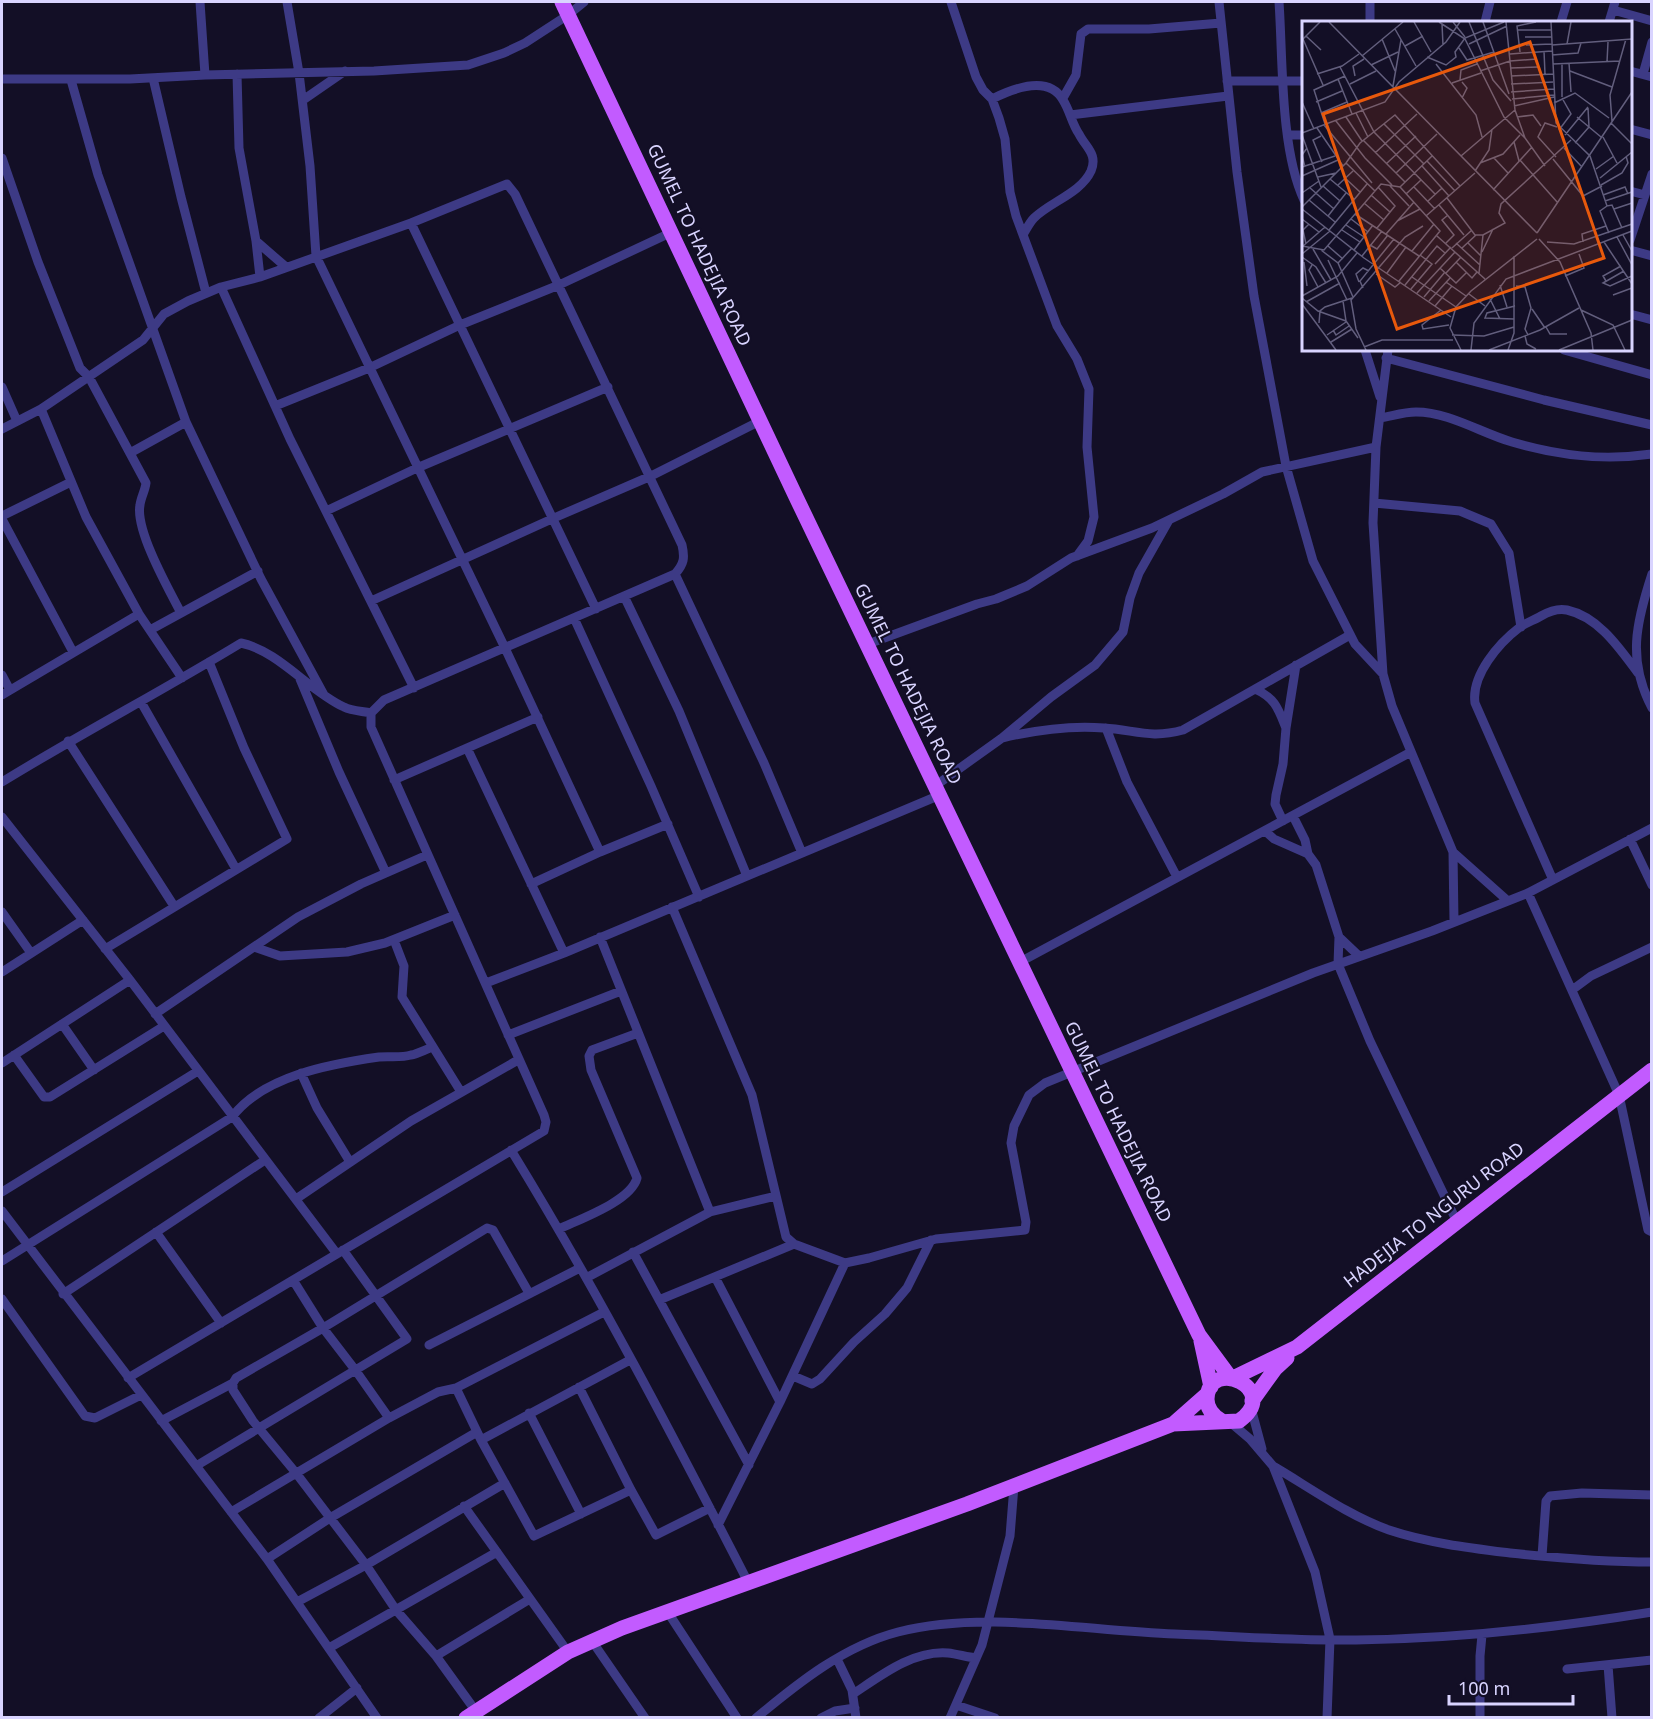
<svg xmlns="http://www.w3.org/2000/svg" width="1653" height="1719" viewBox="0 0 1653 1719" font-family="'Noto Sans',sans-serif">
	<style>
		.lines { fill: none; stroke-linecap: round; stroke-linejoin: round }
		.street { stroke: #3d3a85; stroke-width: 9 }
		.primary { stroke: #c25bff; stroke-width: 15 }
		.labels { text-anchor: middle; stroke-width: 4.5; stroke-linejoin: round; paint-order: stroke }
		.street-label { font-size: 18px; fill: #d9d4ff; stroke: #130f26 }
		.inset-road { fill: none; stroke: #625e7d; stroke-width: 1.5 }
		.view { fill: #e8590c; fill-opacity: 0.15; stroke: #e8590c; stroke-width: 3 }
		.inset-edge { fill: none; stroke: #d9d4ff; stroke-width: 3 }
	</style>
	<rect width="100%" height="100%" fill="#130f26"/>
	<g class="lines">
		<path class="street" d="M200 2 205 75
			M287 2 299 73 310 166 316 256 505 648 600 852
			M951 2 976 77 983 90 992 99 999 118 1005 139 1010 192 1016 216 1057 326 1077 359 1089 389 1087 447 1094 517 1088 541 1077 556
			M1219 2 1237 172 1254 296 1286 466 1313 561 1355 644 1383 674
			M1279 2C1283 59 1280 149 1304 200
			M1370 2V22
			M1613 10 1652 21
			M1485 22 1490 2
			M1561 22 1567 2
			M1609 22 1615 2
			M1630 71 1652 77
			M237 74 239 148 256 241 260 277
			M1643 74 1652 42
			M153 78 181 197 206 293
			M2 79H130L205 75 374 71 468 65 504 53 525 43 568 15 584 2
			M71 80 98 175 186 422 261 579 324 695
			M1227 81H1304
			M1063 98 1076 75 1081 34 1088 29H1149L1221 23
			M992 99C1012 89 1048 74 1063 100 1070 111 1072 124 1079 134 1086 148 1098 154 1091 171 1081 193 1050 202 1034 218 1030 222 1027 228 1024 233
			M303 100 345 71
			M1070 115 1228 96
			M1630 129 1652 135
			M1288 135H1304
			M2 158 38 262 80 368 89 377 146 483C145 491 141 497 140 505 135 530 169 590 181 613
			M1630 191 1645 195
			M411 223 596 609
			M1630 240 1652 174
			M256 241 286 267
			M1630 250 1652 256
			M221 287 290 439 414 688
			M1630 314 1652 320
			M1365 350 1380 397
			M1388 350 1376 447 1373 523 1383 674 1392 706 1453 852 1454 922
			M1564 350 1652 375
			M1386 358 1544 400 1652 425
			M2 387 17 421
			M275 406 369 368 460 325 559 285 670 233
			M41 409 86 517 139 614 182 678
			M1380 418C1392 416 1404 412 1416 412 1449 412 1481 433 1512 442 1559 456 1603 461 1652 454
			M2 429 41 409 143 340 164 314 188 301 221 287 260 277 411 223 507 184 515 194 682 545C685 558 684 564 675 574L384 700 371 713V727L544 1115 546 1122 544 1131 128 1378
			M130 453 186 422
			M1374 503 1460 511 1491 524 1509 553 1521 627
			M326 511 417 468 608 387
			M2 516 71 482
			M2 519 73 652
			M675 574 764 763 802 853
			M1652 574C1636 623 1627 660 1652 708
			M624 596 679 711 747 876
			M371 601 554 518 651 476 760 421
			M574 618 651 786 699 897
			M150 630 258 571
			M868 644 977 604 996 599 1027 586 1071 558 1152 528 1223 494 1262 472 1376 447
			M2 675 10 690
			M300 679 339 772 386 873
			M1255 689C1275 698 1278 708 1286 728
			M2 695 139 614
			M141 702 236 869
			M1106 728 1127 782 1177 877
			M1002 738C1036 730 1069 725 1104 728 1135 730 1151 739 1183 730L1350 635
			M68 741 174 906
			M467 748 564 953
			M394 780 538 717
			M2 782C80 734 162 691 241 643 279 651 309 691 344 707 352 711 362 711 371 713
			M935 786 1002 738 1051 697 1095 665 1123 632 1130 598 1139 573 1169 520
			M1293 816 1305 840 1308 854 1316 865 1339 937 1338 964 1370 1041 1457 1222
			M2 817 130 980 337 1254
			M1283 821 1275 804 1276 795 1283 764 1286 728 1296 665
			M1265 831 1274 839 1308 854
			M1630 839 1652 885
			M1453 852 1508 901
			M1553 880 1475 703C1471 675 1499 643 1520 627 1526 623 1534 620 1541 616 1548 612 1558 608 1567 610 1599 617 1620 649 1638 673
			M531 884 600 852 668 824
			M1528 893 1619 1095 1648 1230 1652 1232
			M672 907 752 1095 786 1237 794 1244 845 1263 869 1258 936 1239 1025 1230 1026 1222 1011 1143 1014 1126 1029 1095 1045 1083 1313 973 1432 931 1528 893 1652 828
			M2 912 31 953
			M600 937 710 1212
			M1339 937 1359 956
			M394 940 404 966 402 997 461 1092
			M254 947 280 956 347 952 385 943 455 915
			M105 949 287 839 244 748 209 662
			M1020 962 1411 752
			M2 972 83 920
			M486 983 564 953 940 795
			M1572 990 1591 976 1652 947
			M155 1014 298 917 361 884 427 855
			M62 1024 94 1070
			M508 1035 621 991
			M14 1055 44 1097H50L164 1026
			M2 1063 130 980
			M301 1073 317 1108 350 1162
			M511 1150C597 1290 673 1436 748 1582
			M2 1192 198 1071
			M296 1199 411 1121 518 1060
			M2 1211 267 1559 377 1718
			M559 1229C580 1219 631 1201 637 1178L591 1070 589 1056 592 1050 638 1033
			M156 1232 221 1323
			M633 1252 749 1465
			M2 1261 232 1117C263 1076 330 1064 379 1057 389 1056 401 1058 411 1055 418 1054 426 1049 433 1047
			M715 1277 780 1402
			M586 1278 710 1212 776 1196
			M293 1280 323 1328 356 1371 389 1418
			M63 1294 265 1160
			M2 1299 85 1416 95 1418 141 1395
			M659 1300 794 1244
			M429 1345 580 1268
			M793 1376 812 1384 820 1379 854 1342 885 1314 907 1288 931 1240
			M233 1383V1390L253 1421 296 1473 366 1565 396 1610 436 1656 475 1710
			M579 1387 631 1490 656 1535 710 1508
			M456 1388 481 1440 534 1536 631 1490
			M1251 1408 1262 1449
			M529 1413 581 1514
			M161 1421 233 1383 236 1378 323 1328 487 1228 493 1230 529 1293
			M1230 1422 1250 1439 1273 1466 1315 1572 1330 1639 1327 1718
			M481 1440 630 1360
			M196 1466 407 1339 343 1250
			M1273 1466C1309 1487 1349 1516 1389 1530 1428 1543 1470 1548 1510 1553 1557 1558 1604 1562 1652 1562
			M464 1506 568 1652
			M231 1512 389 1418 438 1392 456 1388 604 1312
			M718 1525 780 1402 845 1263
			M1542 1556 1546 1501 1550 1496 1582 1493 1652 1495
			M267 1559 330 1518 477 1432
			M297 1602 366 1565 505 1483
			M667 1611 737 1718
			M592 1641 645 1718
			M329 1648 497 1552
			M436 1656 530 1599
			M837 1659 852 1690 856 1718
			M1608 1665 1612 1718
			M1567 1669 1652 1660
			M853 1694C880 1676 913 1650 948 1653 957 1654 967 1657 976 1658
			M956 1705 995 1718
			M319 1718 357 1688
			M756 1718C798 1683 844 1646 898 1632 985 1610 1085 1631 1175 1634 1235 1636 1296 1641 1356 1640 1455 1639 1554 1628 1652 1612
			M821 1718 835 1711 855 1708
			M950 1718 982 1645 1010 1536 1014 1486
			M1480 1718V1656L1482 1635"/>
		<path class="primary" d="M562 2 797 499 1199 1335 1230 1377
			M1201 1341 1211 1387
			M1233 1378 1297 1347 1652 1070
			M1252 1401 1275 1369 1287 1358
			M1173 1424 1207 1394
			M466 1718 568 1652 622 1628 967 1504 1173 1424 1239 1421C1283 1390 1209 1355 1207 1399 1207 1409 1213 1416 1222 1421"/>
	</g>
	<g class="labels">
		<g class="street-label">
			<text transform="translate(699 245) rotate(65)" y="6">GUMEL TO HADEJIA ROAD</text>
			<text transform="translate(908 684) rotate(64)" y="6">GUMEL TO HADEJIA ROAD</text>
			<text transform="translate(1118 1122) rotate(64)" y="6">GUMEL TO HADEJIA ROAD</text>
			<text transform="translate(1434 1215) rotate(-38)" y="6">HADEJIA TO NGURU ROAD</text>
		</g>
	</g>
	<g transform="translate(1302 21)">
		<rect width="330" height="330" fill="#130f26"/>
		<path class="inset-road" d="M27 1 235 212M112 1 129 31M137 1 163 18 202 96 223 117M151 1 163 16M167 1 191 59 209 80M181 1 207 73M204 1 213 89 223 117 243 145M249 1 254 102 288 135 305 185 310 184 320 207M140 3 141 24M93 8 114 45M216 9H249M4 15 19 29M223 16H249M1 18 21 64M80 18 93 50M0 19 18 1M167 23 205 5M265 23 269 1M224 24 250 23M250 24 330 18M103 25 121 15M157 27 165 39 192 31M242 30 243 53M218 31 215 5 234 1M208 33 250 30M250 34 276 32 279 22M60 35 101 1M125 36 144 44 154 36 153 31 163 17 202 1M305 41 306 21M267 42 269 71M134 43 174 94 180 116M251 43 318 40M260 43V76M69 44 96 31M38 46 72 111 133 173M209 47 236 46M178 50 208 40 235 38M268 50 310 66M15 53 40 45 57 33M53 55 51 45 62 38M209 55 251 53M36 58 50 93M158 59 159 49 175 43M150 62 179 52M48 63 74 50M209 63 251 61M91 65 99 19M209 71 252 68M160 77 165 67 160 61M210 78 252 74M0 81 12 108M14 81 40 70M252 82 273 72 307 97M212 85 252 76M19 92 45 81M54 92 66 116M44 96 60 120M215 96 231 94 239 105M275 96 299 116M34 100 63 137 90 164M310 100 308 74 324 18M309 102 330 123M23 103 12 69 43 55M82 103 122 143M22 104 70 162M15 107 41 145M257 109 269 93 260 77M0 112 83 81 97 61 144 21 158 1M0 114 19 166M263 114 286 86M19 115 11 119 20 141M301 116 315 142M61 119 103 161M212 121 217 140M273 122 287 106 286 87M262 127 280 146M73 132 115 93M159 135 213 89M254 136 236 116 243 102 255 106M192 137 206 152M251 138 281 175 300 165M218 139 256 182M125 140 153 170M44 142 73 170M178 142 201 133 218 114M84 143 114 115M120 145 147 175M0 146 33 135M3 146 0 134 5 127M294 148 312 135M173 150 187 129 190 108M94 152 135 113M0 155 36 139M16 156 34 152M43 157 58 171M298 157 330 131M28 158 52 178M36 164 51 150M299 164 320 152 326 142 324 135M21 165 38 180M88 165 107 185M7 166 32 188M98 166 130 135M112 166 133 188M191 169 230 126M0 172 17 160M104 173 119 159M69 174 88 191M301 174 323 166 326 173M145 177 173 214H181L203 202 197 192 199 183 269 119M7 179 33 201M126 180 140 167M303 180 330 171M62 182 82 199M137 184 162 214M305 185 298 190 307 212M0 186 44 142 58 122 93 94 158 165M0 188 62 237 149 296M312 188 330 182M53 193 117 235M26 195 44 172M124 195 173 152M0 198 17 211M49 198 66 211M95 200 118 188M44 204 62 216M75 207 93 185 76 166M27 209 65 163M40 209 58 221M235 212 330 71M84 213 112 181M321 214 330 230M135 215 183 258M315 216 330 244M237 218 258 241 289 312 291 329M245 221 272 223 330 203M281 221 280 213 304 205M302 221 330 263M144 222 152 214 140 199 146 194M154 222 178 244M166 222 179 235M4 223 1 209 7 203M68 224 75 228 86 214M0 225 22 229 79 163 98 166 138 210 97 260M1 225 23 206M26 225 41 238M150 227 170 209M160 227 174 214M11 228 29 259M19 229 36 242 51 276M52 229 71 204M110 230 132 203M180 231 191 208M0 233 28 210M60 235 80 210M0 236 14 246 24 262M26 239 45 279M2 241 5 265M154 241 170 257 175 251M36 242 50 227M133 243 149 226M10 244 7 249 16 266M138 247 154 262 164 252M322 250 301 262 308 265 330 255M85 252 104 226M144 252 159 236M177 252 181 214M74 253 93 266 99 261M263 255 282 247 277 233M110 256 154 286M304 260 301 255 319 245M57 261 54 253 61 247 67 250M144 261 164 275M103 264 135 225 143 232M198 264 205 286M214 265 223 266 229 287 223 308 226 314M61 267 58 260 92 218M109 268 130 243 118 234M115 272 153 231M167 273 183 285M311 274 330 267M0 275 36 255 55 232M122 276 143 251M0 277 16 290 44 300M188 278 198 298M41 280 44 300 56 317M127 280 148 257M4 281 38 262M0 283 34 329M133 285 150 265M230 288 243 307M139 289 120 304 121 308 147 304M279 289 311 304 323 329M212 298 183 297 185 292 213 285M17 302 18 290 23 286 50 277M244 306 248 313H265M31 309 34 314 47 305M25 314 44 301M150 314 182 315 212 306M223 315 225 323 234 328M29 321 50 308M62 326 80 319H151M64 329 54 308 49 279 103 216 121 205M159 329 148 307 154 286 169 270 235 218M169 329 172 302 204 258 330 210M187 329 238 309 277 287M206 329 212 312V235M257 329 330 299"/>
		<path class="view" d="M228 21 302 237 95 308 21 93Z"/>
		<rect width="330" height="330" class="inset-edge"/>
	</g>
	<rect width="1653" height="1719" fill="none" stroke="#d9d4ff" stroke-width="6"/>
	<path d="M1449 1695v9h124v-9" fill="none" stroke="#d9d4ff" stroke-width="3"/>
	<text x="1458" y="1695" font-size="18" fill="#d9d4ff" stroke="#130f26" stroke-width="4.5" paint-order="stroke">100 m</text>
</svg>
